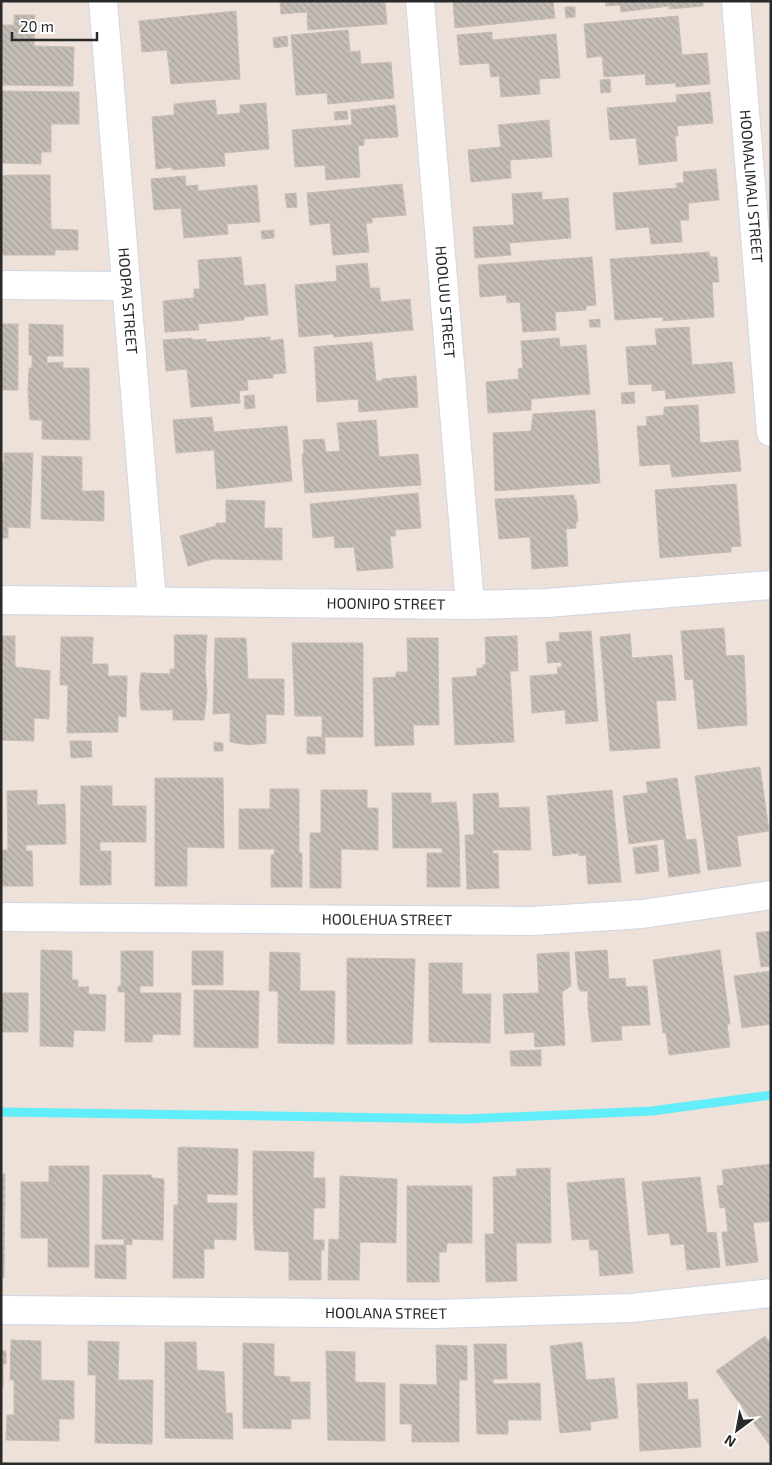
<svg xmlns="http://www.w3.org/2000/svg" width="772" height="1465" viewBox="0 0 772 1465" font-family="'Exo 2',sans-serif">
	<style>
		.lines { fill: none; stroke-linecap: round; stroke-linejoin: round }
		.stream { stroke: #61eefa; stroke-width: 9 }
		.building { fill: url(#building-back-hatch); stroke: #c9bdb3 }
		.street-casing { stroke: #cfd7e4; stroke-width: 30 }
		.street { stroke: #fff; stroke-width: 28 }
		.labels { text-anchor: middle; stroke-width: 5; stroke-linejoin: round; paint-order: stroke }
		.street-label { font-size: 15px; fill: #292929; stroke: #fff }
	</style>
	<defs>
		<pattern id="building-back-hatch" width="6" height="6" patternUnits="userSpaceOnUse" patternTransform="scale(1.25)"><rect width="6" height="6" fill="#c4bdb5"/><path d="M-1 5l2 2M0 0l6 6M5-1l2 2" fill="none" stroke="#a8a29c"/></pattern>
	</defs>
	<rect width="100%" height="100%" fill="#ede1d9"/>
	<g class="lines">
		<path class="stream" d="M1 1112 465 1119 652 1111 771 1095"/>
	</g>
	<path class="building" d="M280 1H385L387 24 308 30 307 12 281 14Z
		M453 1H553L555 18 455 28Z
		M605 1H703V6L669 9V6L621 12 620 5 606 6Z
		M565 7H575V17L566 18Z
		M236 11 240 79 171 84 167 50 142 52 139 21Z
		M14 15H35L34 46 74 47 73 86 1 85V25H14Z
		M678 16 682 55 707 53 710 84 676 87V83L646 85 645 74 604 77 602 56 587 58 584 24Z
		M348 30 350 52 360 51 361 64 391 62 394 98 328 104 327 93 296 95 291 35Z
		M492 32V40L556 34 560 78 539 79 540 94 501 97 499 76 491 77 489 63 460 65 457 35Z
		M287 36 288 46 274 48 273 38Z
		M610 79 611 92 601 93 600 80Z
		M1 91 79 92V124H51V152H41V164L2 163Z
		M710 92 713 123 677 126 678 136H675L677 161 639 165 636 138 610 140 607 108 677 102 676 95Z
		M215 100 217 115 240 113V105L266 103 269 149 224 153 225 166 172 170V167L156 169 152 117 174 115V104Z
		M395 105 398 137 364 139V145L358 146 360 177 326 180 325 165 295 167 292 130 352 125 351 110Z
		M347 111 348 119 335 120 334 112Z
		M549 120 552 157 510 160 511 178 471 182 468 150 501 147 498 125Z
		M716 169 719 200 688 203 689 220H680L682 242 651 244 649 227 616 230 613 193 677 188 676 183H684L683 172Z
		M12 175H50L51 229 78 230V250H55V255H1V176Z
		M185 176 186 186 198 185V191L257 185 260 222 227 224 228 234 184 238 181 208 154 210 151 179Z
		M402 184 406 215 372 218V223H366L369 252 333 255 330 223 310 225 307 193Z
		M542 192V200L568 198 571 238 509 243 511 255 475 258 473 227 514 225 512 194Z
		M296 193 297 207 287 208 285 194Z
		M274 230V238L262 239 261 231Z
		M709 252 710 257H717L719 282H712L714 317 663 321V317L615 320 610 259Z
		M241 257 244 286 265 284 268 315 244 317V320L198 324 199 330 165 332 163 301 194 298V289H200L198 260Z
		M592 257 596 305 586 306V310L555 312 556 330 523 332 520 302 507 303 506 295 480 297 478 265Z
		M367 263 370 288H379L381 302 410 299 413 330 334 337 333 334 299 337 295 285 337 281 336 266Z
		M600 319V327H590L589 320Z
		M1 324H18V390H1Z
		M29 324 63 325V356H47V363L63 362V368H89L90 440 42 439V420H30L28 392 29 368H32V355H29Z
		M689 327 692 365 732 362 735 393 666 399 665 390 652 391V384L629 385 626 347 657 345 655 329Z
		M270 337V341L283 339 286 373 273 374V378L247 380 248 390 239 391 240 403 191 407 187 369 166 371 163 340 192 338 193 340 206 339V342Z
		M559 338 560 347 586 345 590 394 531 399V410L488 413 486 382 519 379 518 369 523 368 521 341Z
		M372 342 376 381H382V379L416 376 418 407 359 412 358 399 317 402 314 347Z
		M634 392 635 403 622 404 621 393Z
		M254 395 255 408 245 409 244 396Z
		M698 405 700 443 738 440 741 471 672 477 670 464 640 466 637 426H647L646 417 664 415V407Z
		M595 410 600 483 495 491 493 433 531 431 533 414Z
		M212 417 214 432 287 426 292 481 217 489 214 450 176 453 173 420Z
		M376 420 379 457 418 454 421 485 305 493 302 454 304 453 303 440 324 439 326 452 340 451 337 423Z
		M4 453H33L30 528 8 527V538H1V463H4Z
		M42 456 82 457V491H104V521L41 519Z
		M736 484 741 546 731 547V552L660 558 655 490Z
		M418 493 421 528 395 530 396 536H390L393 568 357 571 354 547 335 548 334 536 313 538 310 504Z
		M574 495V500H576L578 521 576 522V528L566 529 568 566 532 569 530 537 499 539 495 499Z
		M226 500 265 501 264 528H282V560L213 559 188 566 180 536 216 526V523H226Z
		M724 628 726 656 744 655 747 725 698 729 693 679 685 680 681 631Z
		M591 631 598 721 566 724 565 710 532 713 530 676 558 674 557 667H562L561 662 548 663 546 642 560 641 559 633Z
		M630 634 632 658 672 655 676 700 656 701 660 748 610 751 600 637Z
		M174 635H207L205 670 207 692 204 720H173V710H141L139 691 141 673 170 674V669H175Z
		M1 636H15V667L50 671 49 719 34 718V741L1 740Z
		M517 636 518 671H510L514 742 455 745 452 678 477 676V668H483V665H486L485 637Z
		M61 637H93L92 664H108V676H127L126 717 118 716V732L67 733 68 685H60Z
		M215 638H246L248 679H284V715L266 714V743L248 745 230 742V713L213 714Z
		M407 638H438L439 725H413L414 745 375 746 373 678 396 677V672H408Z
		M292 643H363V737H322V716H295Z
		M307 737H325V754H307Z
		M70 741H91L92 757 71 758Z
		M214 742 223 743V751H214Z
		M760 767 769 831 737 836 741 866 708 870 695 776Z
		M155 778H223L224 848 187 847V886H155Z
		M677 778 686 840 696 839 700 873 669 877 664 839 629 844 623 796 648 793 646 782Z
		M81 786H112V806H146V842H100V851H111V885H80Z
		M270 789H299V853H302V887H271V855H274L275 849H239V809H270Z
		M37 790V805L65 804 66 844 26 845V851H32L33 886H1V850H8L7 791Z
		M321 790H367V808H378V850L341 849V888H310V833H321Z
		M612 790 621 882 588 884 586 855 579 856V853L553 856 547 796Z
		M392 793H431V803L456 802 459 829 460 887H427V853H442V848H393Z
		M498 793 499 808 529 807 531 850H493V854L498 853 499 888 467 889 465 835H474L473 794Z
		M657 845 659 871 636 874 633 848Z
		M771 931V966L761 967 756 933Z
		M41 950 72 951V980H78V987H89L88 994 106 995 105 1031 74 1030 73 1047 40 1046Z
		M607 950 609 979 625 978 626 987 647 986 650 1025 621 1026 622 1040 592 1042 588 1009V991H580L578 986 575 952Z
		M720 950 730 1024H727L730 1047 669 1055 666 1033H663L653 960Z
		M121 951H153V986H140V993H181L180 1035 153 1034 152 1042H125V992H118V986H121Z
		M192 951H223V985H192Z
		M270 952 300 953V991H335L334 1044 278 1043V991H269Z
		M569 952 571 986 562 992 565 1045 535 1047 534 1032 505 1034 503 994 539 993 537 954Z
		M347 958 415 959 412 1044H347Z
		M429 963H462V994H491L490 1043 429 1042Z
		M771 971V1024L742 1028 734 976Z
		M194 990 259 991 258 1048 194 1047Z
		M1 993H28V1032H1Z
		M541 1050V1066H511L510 1051Z
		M182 1147 238 1149 237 1195 207 1194V1203H237L236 1240 214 1239V1249H204V1278H173L174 1205H178V1148Z
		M253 1151 314 1152 313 1178H325V1208H314L313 1240H324V1250H321V1280H289V1252L255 1250 253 1220Z
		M771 1164V1221L753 1223 758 1262 726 1266 722 1232H728L725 1207 720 1208 717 1186 724 1185 722 1170Z
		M49 1166H89V1267H48V1238H21V1182H49Z
		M550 1168 551 1243H516L517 1281 486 1282 485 1234H494L493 1177 517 1176 516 1169Z
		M1 1174H5L4 1278 1 1277Z
		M103 1175H151L152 1178 164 1179 163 1240 132 1239V1245L124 1244V1239H102Z
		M340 1176 397 1179 396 1243 360 1242 359 1280H328L329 1239 339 1240Z
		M700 1177 707 1233 716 1232 720 1267 687 1270 684 1244 671 1245 669 1233 648 1235 642 1182Z
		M624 1178 633 1273 600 1276 598 1250H590L589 1239 572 1240 567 1183Z
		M407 1186H472V1243H447L446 1252H439V1282H407Z
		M95 1245H126V1279L95 1278Z
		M765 1336 771 1344V1447L716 1371Z
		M11 1340 41 1341V1380L74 1381V1419H59V1441L6 1440 7 1415H14V1380H10Z
		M88 1341 119 1342 118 1380H153L152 1444 95 1443 96 1375H88Z
		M165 1342H196L197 1370 224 1372 226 1413H232L233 1439 165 1438Z
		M582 1342 586 1380 614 1378 618 1418 590 1422 591 1430 560 1433 550 1346Z
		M243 1343 274 1344V1376L290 1377V1382H310V1419H291V1429L243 1428Z
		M474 1344H506L507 1379H493V1384L540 1383 541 1420H508V1434H477Z
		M436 1345 467 1346V1380H459V1442H412V1424H400V1384L437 1385Z
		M1 1347 3 1351H6V1364H3V1387Z
		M326 1351 355 1352V1382L385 1383V1441L328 1440Z
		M687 1382 688 1400 698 1399 701 1447 640 1451 637 1384Z"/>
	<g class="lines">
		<g class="street-casing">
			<g id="street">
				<path id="s1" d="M103 1 152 601"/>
				<path id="s2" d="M420 1 470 605"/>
				<path id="s3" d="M736 1 771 432"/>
				<path d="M1 285 126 286"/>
				<path id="s4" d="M1 600 470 605 547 603 771 585"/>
				<path id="s5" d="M1 917 532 921 642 914 771 895"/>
				<path id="s6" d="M1 1310 436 1314 631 1308 771 1293"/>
			</g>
		</g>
		<use href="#street" class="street"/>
	</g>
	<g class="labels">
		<g class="street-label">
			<text dy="5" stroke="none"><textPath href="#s3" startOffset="186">HOOMALIMALI STREET</textPath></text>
			<text dy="5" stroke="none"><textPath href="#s1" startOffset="301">HOOPAI STREET</textPath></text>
			<text dy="5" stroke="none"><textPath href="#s2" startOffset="302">HOOLUU STREET</textPath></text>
			<text dy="5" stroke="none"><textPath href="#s4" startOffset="385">HOONIPO STREET</textPath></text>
			<text dy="5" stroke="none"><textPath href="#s5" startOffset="386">HOOLEHUA STREET</textPath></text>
			<text dy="5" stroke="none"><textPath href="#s6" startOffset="385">HOOLANA STREET</textPath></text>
		</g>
	</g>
	<rect width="772" height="1465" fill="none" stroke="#292929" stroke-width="5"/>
	<g transform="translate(737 1430) rotate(212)" stroke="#ffffff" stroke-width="4" paint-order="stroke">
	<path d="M0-4L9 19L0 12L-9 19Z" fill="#292929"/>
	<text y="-8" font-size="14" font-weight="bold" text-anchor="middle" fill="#292929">N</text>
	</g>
	<path d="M12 32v8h85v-8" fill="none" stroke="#292929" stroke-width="2.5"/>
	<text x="20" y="32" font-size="15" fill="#292929" stroke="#ffffff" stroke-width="4" paint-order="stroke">20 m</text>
</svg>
